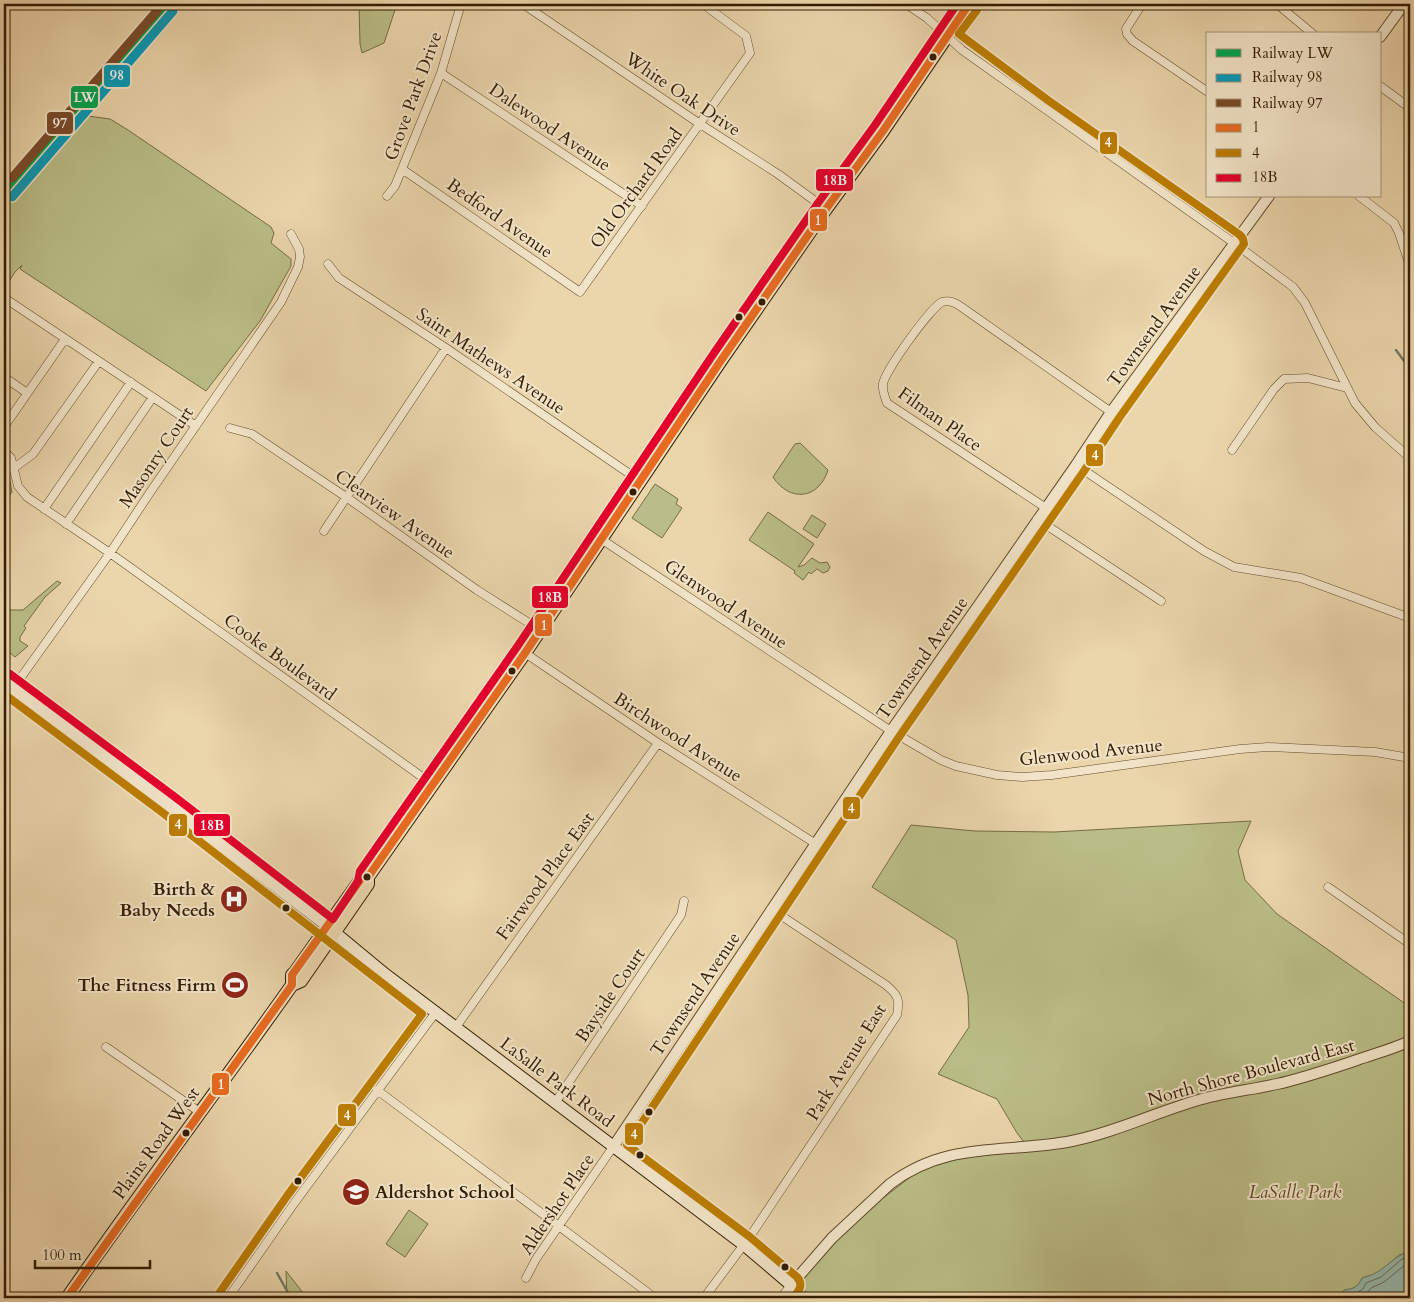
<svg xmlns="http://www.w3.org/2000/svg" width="1414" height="1302" viewBox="0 0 1414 1302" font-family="Cardo,serif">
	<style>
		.green { fill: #babd87; stroke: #766c44 }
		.water { fill: #98b8ad; stroke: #707a68 }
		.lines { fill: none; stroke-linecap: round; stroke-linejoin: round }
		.shore { stroke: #666a56; stroke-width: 1 }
		.stream { stroke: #707a68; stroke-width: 2.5 }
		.minor-casing { stroke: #614a2b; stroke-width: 9 }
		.tertiary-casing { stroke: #614a2b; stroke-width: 12 }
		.secondary-casing { stroke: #331c00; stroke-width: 13 }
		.primary-casing { stroke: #331c00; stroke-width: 14 }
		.minor { stroke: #f2e4c8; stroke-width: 8 }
		.tertiary { stroke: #f2e4c8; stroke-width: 10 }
		.secondary { stroke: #f2e4c8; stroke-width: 11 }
		.primary { stroke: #ebd5ab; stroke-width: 12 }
		.bus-1-casing { stroke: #f2e4c8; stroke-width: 11 }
		.bus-2-casing { stroke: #f2e4c8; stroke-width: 11 }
		.bus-3-casing { stroke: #f2e4c8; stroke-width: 11 }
		.bus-1 { stroke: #e86b21; stroke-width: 8 }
		.bus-2 { stroke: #bc7d00; stroke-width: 8 }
		.bus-3 { stroke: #e4002b; stroke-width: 8 }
		.rail-1-casing { stroke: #f2e4c8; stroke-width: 12 }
		.rail-2-casing { stroke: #f2e4c8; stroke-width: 12 }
		.rail-3-casing { stroke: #f2e4c8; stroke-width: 12 }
		.rail-1 { stroke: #00a651; stroke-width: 9 }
		.rail-2 { stroke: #059bb9; stroke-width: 9 }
		.rail-3 { stroke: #7a4b2a; stroke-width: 9 }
		.bus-dot { fill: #331c00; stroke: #f2e4c8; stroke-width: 2 }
		.labels { text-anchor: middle; stroke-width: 4; stroke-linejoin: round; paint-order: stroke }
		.street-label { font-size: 18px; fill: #331c00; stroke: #f2e4c8 }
		.poi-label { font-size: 18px; font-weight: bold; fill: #331c00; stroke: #f2e4c8; text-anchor: end }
		.park-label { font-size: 18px; font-style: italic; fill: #5c4c28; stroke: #f2e4c8 }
		.line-badge { stroke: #f2e4c8; stroke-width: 2 }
		.badge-label { font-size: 14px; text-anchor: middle; font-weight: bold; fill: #fff }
	</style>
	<rect width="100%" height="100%" fill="#ebd5ab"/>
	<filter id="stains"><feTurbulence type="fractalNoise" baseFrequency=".004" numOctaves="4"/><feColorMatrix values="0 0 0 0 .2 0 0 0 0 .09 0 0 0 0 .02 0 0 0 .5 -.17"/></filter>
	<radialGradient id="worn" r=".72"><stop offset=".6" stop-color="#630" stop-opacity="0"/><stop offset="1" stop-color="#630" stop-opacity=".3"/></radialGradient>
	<path class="green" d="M359 4H397L384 43 362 53 360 44Z
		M88 116 110 119 128 130 271 227 274 233 271 243 291 259V266L260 321 206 391 20 269 22 265 15 272 4 289V209Z
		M800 443 828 470C819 499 790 503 773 477L795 444Z
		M4 465 8 472 12 492 4 503Z
		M655 484 678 499 676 504 682 508 662 538 632 518Z
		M768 512 814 544 798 567 804 565 812 558 820 563 827 562 830 567 828 571 823 573 817 569 811 574 809 572 803 580 794 573 795 571 749 540Z
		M812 515 826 524 817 538 803 529Z
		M57 581 61 583 45 597 24 626 26 628 20 637V641L28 646 15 657 4 648V606L11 610H23Z
		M1251 821 1238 851 1245 880 1277 914 1410 1007V1252L1399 1255 1378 1273 1362 1278C1358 1287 1354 1289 1344 1290L1336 1298 1307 1297 1304 1298H810L802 1287 801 1281 831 1245 883 1198 913 1175 926 1168 965 1157 1031 1151 1017 1133 997 1099 938 1074 969 1027 968 995 956 940 872 887 911 825 975 831 1054 832Z
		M409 1210 428 1224 405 1257 386 1244Z
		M286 1271 307 1298H287Z"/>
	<path class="water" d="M1407 1252H1410V1298H1336L1344 1290C1354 1289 1358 1287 1362 1278 1382 1274 1390 1259 1407 1252Z"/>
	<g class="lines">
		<path class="shore" d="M1343 1298 1347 1295 1355 1294 1363 1289 1366 1283 1381 1277 1402 1259 1410 1257
			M1360 1298 1366 1294 1371 1288 1384 1282 1405 1265 1410 1263"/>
		<path class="stream" d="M1396 350 1410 369
			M277 1273 291 1298"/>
		<g class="minor-casing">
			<path id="minor" d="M523 4 700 124 778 174 826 209
				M906 4 927 18 962 50 1234 243 1293 287 1305 303 1355 403 1375 427 1410 458
				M1142 4 1126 29 1127 34 1133 41 1208 92
				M1277 4 1313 34
				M441 73 642 206
				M1380 86 1410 108
				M402 169 580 292 750 53 746 36 703 4
				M387 196 395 186 441 73 461 4
				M1359 196 1394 223 1399 233 1410 266
				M328 264 339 278 446 348 640 481
				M4 302 6 299 196 426
				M4 377 27 393
				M4 427 65 339
				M230 428 252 434 346 497 477 590 540 630
				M1232 450 1274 389 1284 379 1308 378 1347 388
				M4 451 11 458 18 486 27 497 110 553 432 784
				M1076 465 1204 551 1234 567 1301 578 1410 618
				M14 468 33 454 99 361
				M1046 508 887 403C885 397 882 390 883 384 884 372 931 307 942 302 949 300 954 302 960 306L1111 412
				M44 509 131 382
				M1037 519 1161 601
				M66 524 153 397
				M324 531 446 348
				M601 539 891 731 941 760 956 766 997 775 1022 777 1052 775 1240 749 1268 747 1375 752 1410 758
				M525 653 658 743 816 844
				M4 701 110 553 151 491 281 302 298 267 300 257 299 249 291 234
				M1328 887 1410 944
				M456 1027 658 743
				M106 1047 201 1113
				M377 1090 655 1298
				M555 1103 681 915 684 901
				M526 1278 536 1259 613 1147
				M228 1298 295 1202 436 1012
				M704 1298 751 1235 897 1015C900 999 898 995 886 985L771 909
				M781 1298 791 1285"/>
		</g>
		<g class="tertiary-casing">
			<path id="tertiary" d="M1380 37 1404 4
				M613 1147 891 731 1076 465 1111 412 1269 196
				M804 1298 791 1285 832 1238 890 1184C948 1140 1006 1154 1072 1141 1113 1133 1155 1113 1195 1101 1221 1093 1250 1090 1277 1084 1304 1078 1330 1069 1357 1060 1374 1054 1393 1049 1410 1041"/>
		</g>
		<g class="secondary-casing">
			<path id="secondary" d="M4 682 169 805 327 926 385 974 744 1245 791 1285"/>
		</g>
		<g class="primary-casing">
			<path id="primary" d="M292 985V975L295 972 361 879 368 877
				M67 1298C140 1192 218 1090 292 985L301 981 368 884V877L525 653 722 359 826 209 883 131 969 4"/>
		</g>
		<use href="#minor" class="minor"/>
		<use href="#tertiary" class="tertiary"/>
		<use href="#secondary" class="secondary"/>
		<use href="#primary" class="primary"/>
		<g class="bus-1-casing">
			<path id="bus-1" d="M67 1298 292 985V975L361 879 368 877 525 653 722 359 826 209 883 131 969 4"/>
		</g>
		<g class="bus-2-casing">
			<path id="bus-2" d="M4 694 163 813 422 1014 287 1196 220 1292
				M793 1298C799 1291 804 1285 797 1277L750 1237 627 1145 899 737 1084 471 1119 418 1244 244 1243 239 1240 235 1049 101 959 34 977 10"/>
		</g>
		<g class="bus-3-casing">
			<path id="bus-3" d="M10 674 175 797 333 919 358 881 360 871 517 647 714 353 818 203 875 125 957 4"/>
		</g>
		<use href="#bus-1" class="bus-1"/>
		<use href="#bus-2" class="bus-2"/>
		<use href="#bus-3" class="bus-3"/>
		<g class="rail-1-casing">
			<path id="rail-1" d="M4 190 165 4"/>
		</g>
		<g class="rail-2-casing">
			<path id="rail-2" d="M12 197 173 11"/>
		</g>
		<g class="rail-3-casing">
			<path id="rail-3" d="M12 178 157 11"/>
		</g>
		<use href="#rail-1" class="rail-1"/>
		<use href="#rail-2" class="rail-2"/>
		<use href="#rail-3" class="rail-3"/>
	</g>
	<defs>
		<g id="hospital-disc" transform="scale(1.4375)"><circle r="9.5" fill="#8f2418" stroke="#f2e4c8"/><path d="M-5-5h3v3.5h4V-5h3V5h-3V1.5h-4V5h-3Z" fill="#fff"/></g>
		<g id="stadium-disc" transform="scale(1.4375)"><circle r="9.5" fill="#8f2418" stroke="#f2e4c8"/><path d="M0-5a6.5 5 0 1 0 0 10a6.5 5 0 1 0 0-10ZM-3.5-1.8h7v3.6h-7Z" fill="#fff"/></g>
		<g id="school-disc" transform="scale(1.4375)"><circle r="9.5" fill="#8f2418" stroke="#f2e4c8"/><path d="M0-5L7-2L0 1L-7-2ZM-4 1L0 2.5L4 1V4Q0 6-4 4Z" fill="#fff"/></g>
	</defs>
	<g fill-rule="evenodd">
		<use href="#hospital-disc" x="234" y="899"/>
		<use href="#stadium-disc" x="235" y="985"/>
		<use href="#school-disc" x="356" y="1192"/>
	</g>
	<g class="bus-dot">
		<circle cx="933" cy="57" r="4.5"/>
		<circle cx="762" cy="302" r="4.5"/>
		<circle cx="739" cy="317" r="4.5"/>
		<circle cx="633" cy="492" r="4.5"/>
		<circle cx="512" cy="671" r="4.5"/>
		<circle cx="367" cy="877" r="4.5"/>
		<circle cx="286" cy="908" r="4.5"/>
		<circle cx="649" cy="1112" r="4.5"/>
		<circle cx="186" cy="1133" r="4.5"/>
		<circle cx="640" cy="1155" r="4.5"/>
		<circle cx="298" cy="1181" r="4.5"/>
		<circle cx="785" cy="1267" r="4.5"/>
	</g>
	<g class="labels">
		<g class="street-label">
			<text transform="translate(683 94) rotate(34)" y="6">White Oak Drive</text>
			<text transform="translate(413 96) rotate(-70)" y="6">Grove Park Drive</text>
			<text transform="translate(550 127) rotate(34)" y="6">Dalewood Avenue</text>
			<text transform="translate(636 188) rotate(-54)" y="6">Old Orchard Road</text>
			<text transform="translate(500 218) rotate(35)" y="6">Bedford Avenue</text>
			<text transform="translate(1154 326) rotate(-54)" y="6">Townsend Avenue</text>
			<text transform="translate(491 361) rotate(34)" y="6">Saint Mathews Avenue</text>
			<text transform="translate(940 419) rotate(35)" y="6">Filman Place</text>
			<text transform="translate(156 457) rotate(-56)" y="6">Masonry Court</text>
			<text transform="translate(395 514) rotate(35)" y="6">Clearview Avenue</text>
			<text transform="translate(726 604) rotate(34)" y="6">Glenwood Avenue</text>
			<text transform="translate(280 657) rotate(36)" y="6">Cooke Boulevard</text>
			<text transform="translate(922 658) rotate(-55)" y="6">Townsend Avenue</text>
			<text transform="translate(678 737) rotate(33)" y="6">Birchwood Avenue</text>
			<text transform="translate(1091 752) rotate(-6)" y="6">Glenwood Avenue</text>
			<text transform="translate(545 876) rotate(-54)" y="6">Fairwood Place East</text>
			<text transform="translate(695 994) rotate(-56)" y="6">Townsend Avenue</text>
			<text transform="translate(610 995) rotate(-56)" y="6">Bayside Court</text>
			<text transform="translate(846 1062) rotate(-58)" y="6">Park Avenue East</text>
			<text transform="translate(1251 1072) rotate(-15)" y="6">North Shore Boulevard East</text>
			<text transform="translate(557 1082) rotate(37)" y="6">LaSalle Park Road</text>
			<text transform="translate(156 1143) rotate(-54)" y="6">Plains Road West</text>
			<text transform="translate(557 1204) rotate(-56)" y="6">Aldershot Place</text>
		</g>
		<g class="poi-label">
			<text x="215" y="895">Birth &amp;<tspan x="215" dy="21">Baby Needs</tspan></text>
			<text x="216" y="991">The Fitness Firm</text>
			<text x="375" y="1198" text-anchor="start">Aldershot School</text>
		</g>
		<g class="park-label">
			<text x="1295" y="1198">LaSalle Park</text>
		</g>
	</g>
	<g class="line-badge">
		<rect x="103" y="64" width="28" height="24" rx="5" fill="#059bb9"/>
		<rect x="70" y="85" width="29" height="24" rx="5" fill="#00a651"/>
		<rect x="46" y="111" width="28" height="24" rx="5" fill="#7a4b2a"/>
		<rect x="1099" y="131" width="19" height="24" rx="5" fill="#bc7d00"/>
		<rect x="815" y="168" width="39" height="24" rx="5" fill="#e4002b"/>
		<rect x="809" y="208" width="19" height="24" rx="5" fill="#e86b21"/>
		<rect x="1085" y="443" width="19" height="24" rx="5" fill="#bc7d00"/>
		<rect x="531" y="585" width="38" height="24" rx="5" fill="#e4002b"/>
		<rect x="534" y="613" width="19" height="24" rx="5" fill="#e86b21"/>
		<rect x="842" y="796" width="19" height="24" rx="5" fill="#bc7d00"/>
		<rect x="168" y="813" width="20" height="24" rx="5" fill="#bc7d00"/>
		<rect x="193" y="813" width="38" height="24" rx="5" fill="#e4002b"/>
		<rect x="211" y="1072" width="19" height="24" rx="5" fill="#e86b21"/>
		<rect x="337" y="1103" width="20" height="24" rx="5" fill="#bc7d00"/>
		<rect x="624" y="1122" width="20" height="24" rx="5" fill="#bc7d00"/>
	</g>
	<g class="badge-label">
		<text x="117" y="80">98</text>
		<text x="85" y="102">LW</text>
		<text x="60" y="128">97</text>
		<text x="1108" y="147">4</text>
		<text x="835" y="185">18B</text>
		<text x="818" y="225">1</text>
		<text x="1095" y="460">4</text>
		<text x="550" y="602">18B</text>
		<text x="544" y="630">1</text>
		<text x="851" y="813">4</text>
		<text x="178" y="829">4</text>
		<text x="212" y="830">18B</text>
		<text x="221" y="1089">1</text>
		<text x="347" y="1120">4</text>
		<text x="634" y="1139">4</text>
	</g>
	<rect width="1414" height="1302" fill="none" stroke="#ebd5ab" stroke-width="20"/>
	<rect x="5" y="5" width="1404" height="1292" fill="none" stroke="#331c00" stroke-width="2.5"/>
	<rect x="10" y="10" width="1394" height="1282" fill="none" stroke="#331c00"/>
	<rect x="1206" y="32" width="175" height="165" fill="#f2e4c8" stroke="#a69478"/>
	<rect x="1216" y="49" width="25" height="8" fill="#00a651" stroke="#a69478"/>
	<text x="1252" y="58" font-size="15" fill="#331c00">Railway LW</text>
	<rect x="1216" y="74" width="25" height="8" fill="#059bb9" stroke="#a69478"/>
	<text x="1252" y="82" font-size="15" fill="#331c00">Railway 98</text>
	<rect x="1216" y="99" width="25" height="8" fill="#7a4b2a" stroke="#a69478"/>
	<text x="1252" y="108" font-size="15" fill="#331c00">Railway 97</text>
	<rect x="1216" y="124" width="25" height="8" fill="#e86b21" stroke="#a69478"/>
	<text x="1252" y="132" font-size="15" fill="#331c00">1</text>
	<rect x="1216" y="149" width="25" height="8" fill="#bc7d00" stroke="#a69478"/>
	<text x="1252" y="158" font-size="15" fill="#331c00">4</text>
	<rect x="1216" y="174" width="25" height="8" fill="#e4002b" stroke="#a69478"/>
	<text x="1252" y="182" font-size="15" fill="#331c00">18B</text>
	<path d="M35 1260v8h115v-8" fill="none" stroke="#331c00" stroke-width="2.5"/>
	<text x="42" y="1260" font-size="15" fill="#331c00" stroke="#f2e4c8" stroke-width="4" paint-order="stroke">100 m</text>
	<rect width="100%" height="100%" filter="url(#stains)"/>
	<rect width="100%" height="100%" fill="url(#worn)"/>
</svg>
